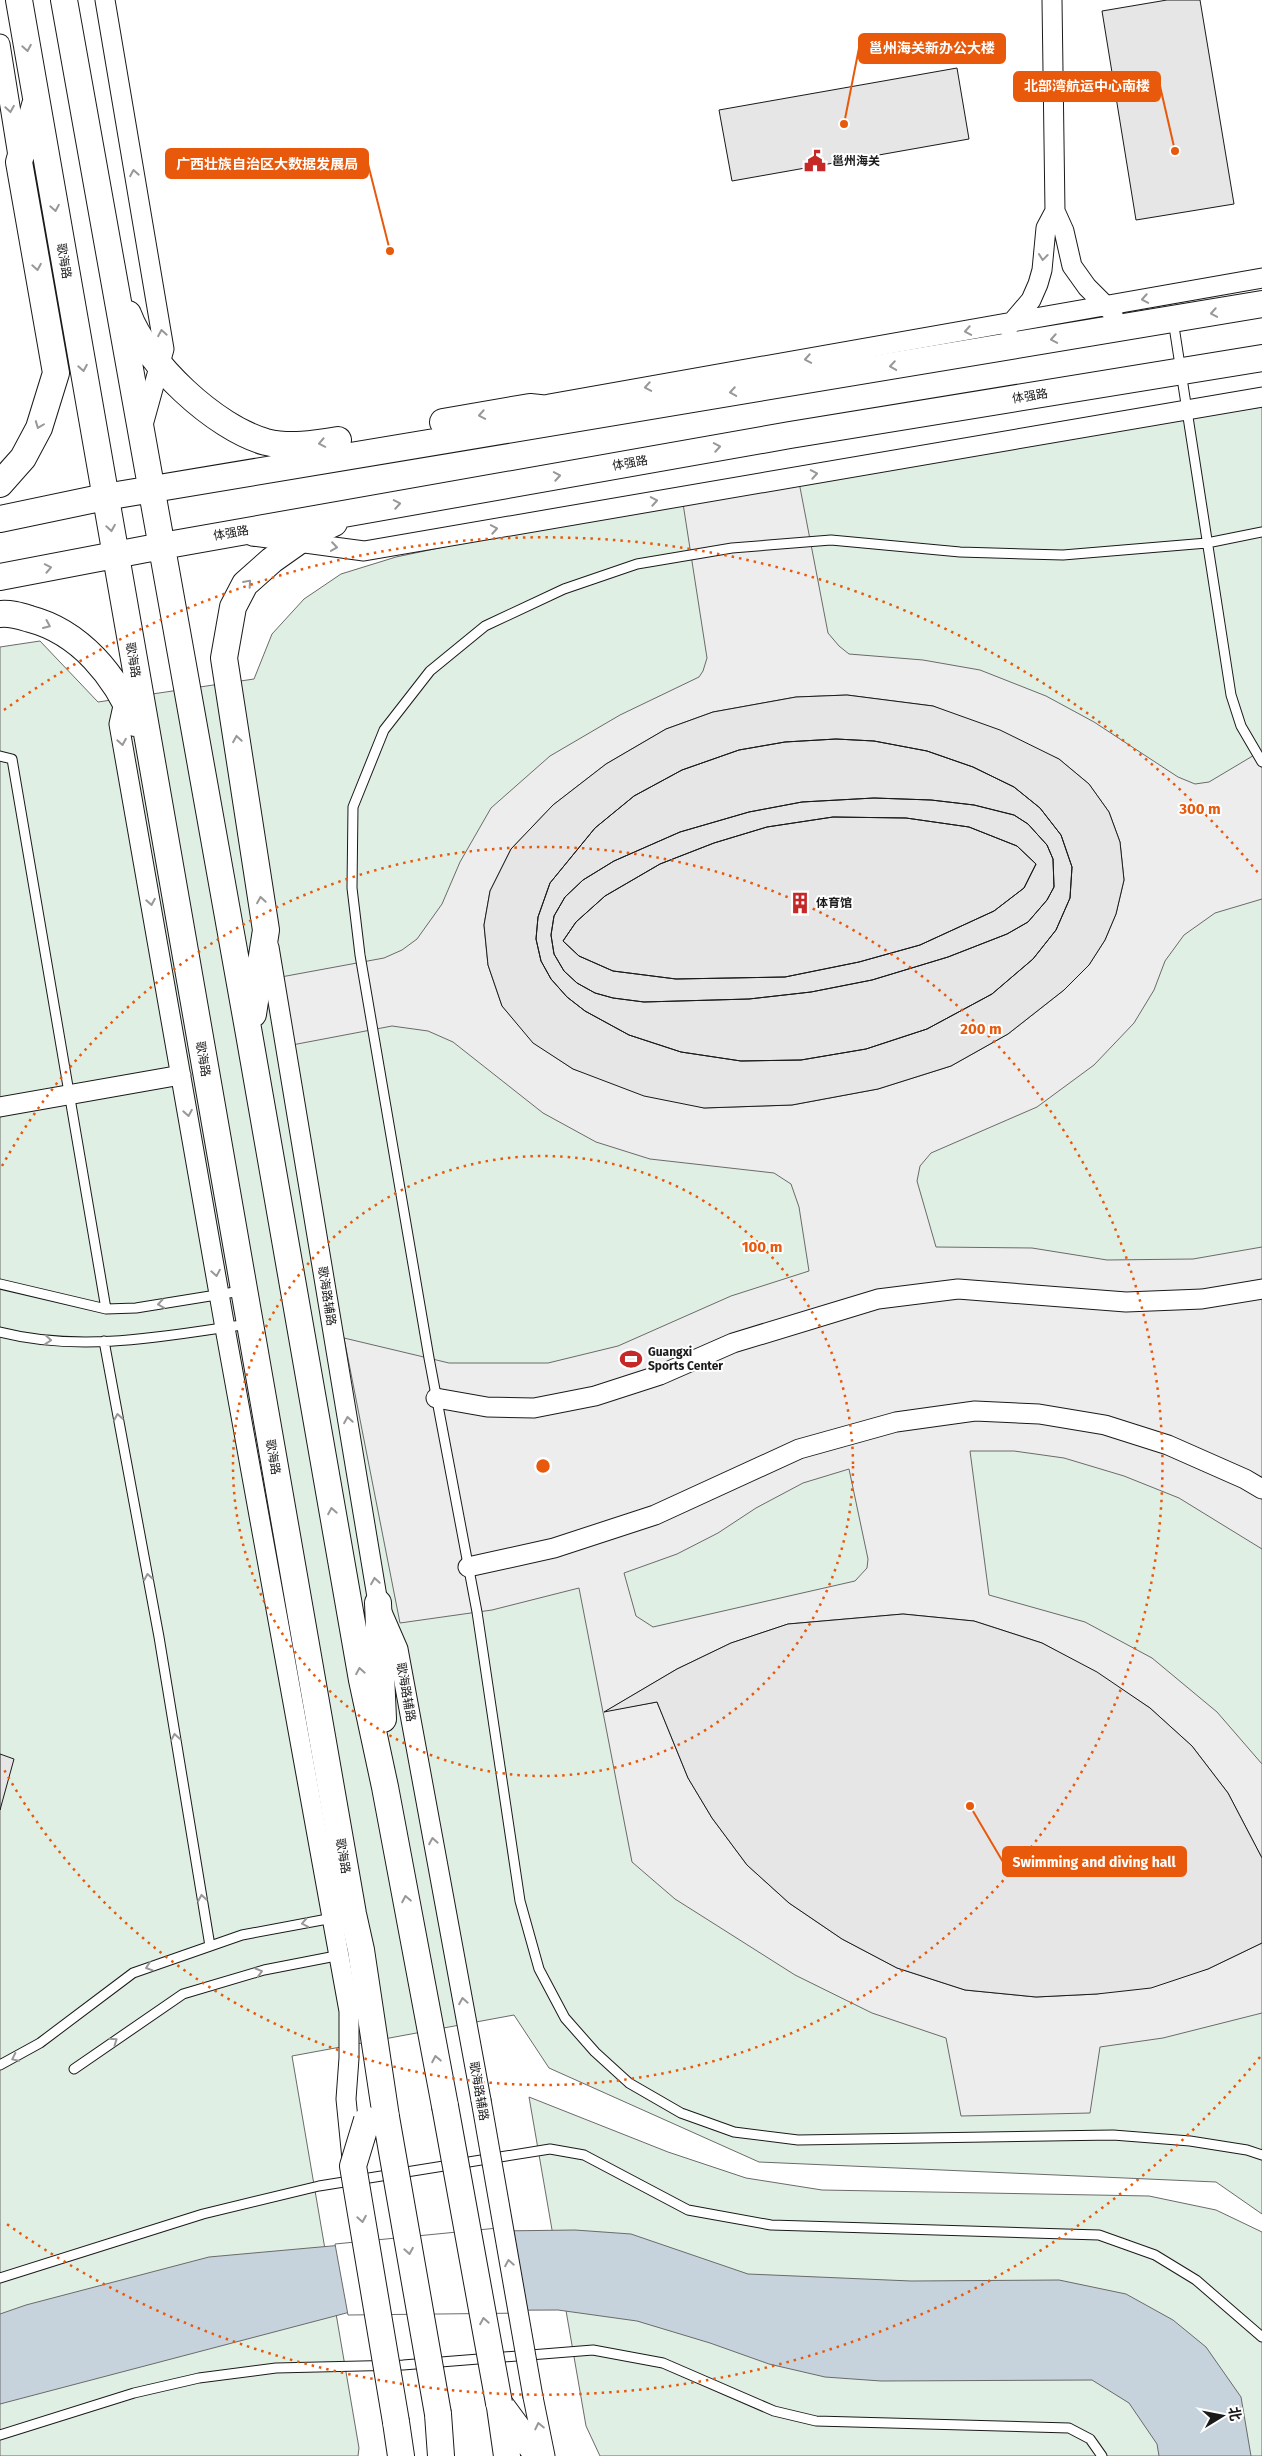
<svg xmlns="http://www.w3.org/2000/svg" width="1262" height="2456" viewBox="0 0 1262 2456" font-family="'Fira Sans','Noto Sans SC',sans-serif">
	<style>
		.green { fill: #e0efe3; stroke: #6a6a6a }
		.parking { fill: #ededed; stroke: #6a6a6a; fill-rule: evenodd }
		.water { fill: #c6d2dc; stroke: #6a6a6a }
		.pier { fill: #fff; stroke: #6a6a6a }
		.building { fill: #e6e6e6; stroke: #1a1a1a; fill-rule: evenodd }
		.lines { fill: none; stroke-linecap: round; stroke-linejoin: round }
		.lane-casing { stroke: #1a1a1a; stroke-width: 11 }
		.street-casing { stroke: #1a1a1a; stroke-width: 21 }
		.secondary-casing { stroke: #1a1a1a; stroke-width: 28 }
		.lane { stroke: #fff; stroke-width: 9 }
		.street { stroke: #fff; stroke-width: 19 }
		.secondary { stroke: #fff; stroke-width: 26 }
		.street-bridge-casing { stroke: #1a1a1a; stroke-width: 21; stroke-linecap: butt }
		.secondary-bridge-casing { stroke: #1a1a1a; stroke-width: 28; stroke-linecap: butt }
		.street-bridge { stroke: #fff; stroke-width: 19 }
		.secondary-bridge { stroke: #fff; stroke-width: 26 }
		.oneway { stroke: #989898 }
		.ring { fill: none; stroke: #e8590c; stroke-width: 2.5; stroke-dasharray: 2.5 5 }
		.labels { text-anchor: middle; stroke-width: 4; stroke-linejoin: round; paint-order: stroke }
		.poi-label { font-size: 12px; font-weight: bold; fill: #1a1a1a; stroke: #fff; text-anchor: start }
		.street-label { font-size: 12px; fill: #1a1a1a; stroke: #fff }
		.centre { fill: #e8590c; stroke: #fff; stroke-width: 2.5 }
		.ring-label { font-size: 15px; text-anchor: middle; font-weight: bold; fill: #e8590c; stroke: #fff; stroke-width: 4; stroke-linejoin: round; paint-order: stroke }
		.leader { fill: none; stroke: #e8590c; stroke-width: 2 }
		.callout-dot { fill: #e8590c; stroke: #fff; stroke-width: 2 }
		.callout { fill: #e8590c; stroke: #e8590c; stroke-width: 2 }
		.callout-label { font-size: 14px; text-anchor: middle; font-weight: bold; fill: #fff }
	</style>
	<rect width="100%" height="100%" fill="#fff"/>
	<path class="green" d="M1262 407V2214L1216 2182 759 2162 549 2068 514 2015 292 2056 359 2448 358 2456H0V647L40 641 98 702 254 679 272 634 304 599 341 574 396 557 682 497Z
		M529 2097 668 2152 746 2178 822 2190 1149 2196 1216 2210 1262 2232V2456H600L586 2426Z"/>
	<path class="parking" d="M798 477 828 633 839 646 849 654 923 660 980 670 1046 696 1094 722 1178 777 1195 784 1209 782 1256 754 1262 760V899L1215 913 1184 935 1165 961 1154 990 1134 1023 1094 1065 1037 1107 931 1153 920 1166 917 1181 936 1247 1032 1248 1107 1260 1193 1259 1262 1247V1549L1179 1498 1124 1476 1064 1458 1014 1451H970L989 1595 1085 1622 1152 1658 1217 1712 1262 1764V1858L1228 1793 1192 1746 1150 1708 1097 1673 1042 1643 974 1621 903 1614 788 1624 731 1643 677 1669 606 1711 657 1702 688 1778 712 1818 747 1865 789 1903 842 1939 897 1968 965 1990 1036 1997 1097 1994 1208 1969 1262 1943V2013L1163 2038 1100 2047 1090 2113 961 2116 946 2038 872 2013 795 1975 675 1899 632 1862 579 1588 492 1610 400 1623 344 1338 449 1363H548L618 1346 731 1296 809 1271 799 1207 791 1184 774 1173 650 1159 596 1142 543 1113 453 1042 428 1031 392 1026 292 1045 281 977 384 958 402 950 417 939 442 904 460 862 491 808 550 756 620 715 699 677 703 671 707 658 682 497ZM847 695 933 706 1059 759 1089 784 1109 812 1120 842 1124 880 1116 914 1105 940 1089 965 1064 990 1008 1034 951 1066 878 1089 792 1105 704 1108 573 1069 534 1043 502 1006 488 965 484 925 490 891 511 849 553 805 606 764 666 729 713 712 796 697ZM849 1469 868 1559 867 1568 855 1581 653 1627 636 1616 624 1573 677 1554 718 1533 756 1508 803 1483Z"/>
	<path class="water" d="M575 2230 631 2234 748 2274 911 2281 1059 2280 1126 2294 1173 2320 1206 2347 1241 2397 1251 2456H1159L1157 2444 1129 2403 1092 2380 881 2381 825 2377 769 2364 710 2343 637 2321 558 2310 354 2311 0 2404V2314L26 2305 209 2257 498 2231Z"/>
	<path class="pier" d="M498 2228 528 2313 348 2315 335 2244Z"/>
	<path class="building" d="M1167 0H1200L1234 204 1136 220 1102 11Z
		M957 68 969 139 732 181 719 110Z
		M847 695 933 706 1000 730 1059 759 1089 784 1109 812 1120 842 1124 880 1116 914 1105 940 1089 965 1064 990 1008 1034 951 1066 878 1089 792 1105 704 1108 644 1096 573 1069 533 1043 502 1006 488 965 484 925 490 891 511 849 553 805 606 764 666 729 713 712 796 697ZM836 739 874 741 927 751 973 767 1014 787 1040 808 1061 835 1072 867 1070 898 1056 930 1033 959 992 994 927 1029 866 1049 801 1060 741 1061 681 1052 629 1035 585 1011 567 997 551 979 541 961 536 939 538 917 550 883 595 828 634 796 682 770 739 750 785 742Z
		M836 739 874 741 927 751 973 767 1014 787 1040 808 1061 835 1072 867 1070 898 1056 930 1033 959 992 994 927 1029 866 1049 801 1060 741 1061 681 1052 629 1035 585 1011 567 997 551 979 541 961 536 939 538 917 550 883 595 828 634 796 682 770 739 750 785 742ZM874 798 931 800 974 805 1014 815 1028 824 1047 845 1053 859 1054 887 1047 900 1028 922 1007 934 948 957 872 980 811 992 749 999 644 1002 613 998 595 993 577 983 564 971 554 954 551 935 554 916 565 897 583 880 614 861 680 832 749 812 802 802Z
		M874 798 931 800 974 805 1014 815 1028 824 1047 845 1053 859 1054 887 1047 900 1028 922 1007 934 948 957 872 980 811 992 749 999 644 1002 613 998 595 993 577 983 564 971 554 954 551 935 554 916 565 897 583 880 614 861 680 832 749 812 802 802ZM833 817 906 818 969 827 1017 846 1036 864 1024 888 994 911 920 945 859 962 785 977 676 979 613 971 579 956 563 941 576 922 605 896 660 864 714 843 767 827Z
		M833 817 906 818 969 827 1017 846 1036 864 1024 888 994 911 920 945 859 962 785 977 676 979 613 971 579 956 563 941 576 922 605 896 660 864 714 843 767 827Z
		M903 1614 974 1621 1042 1643 1097 1672 1150 1708 1192 1746 1228 1793 1262 1858V1943L1208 1969 1151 1988 1097 1994 1036 1997 965 1990 897 1968 842 1939 789 1903 747 1865 712 1818 688 1778 657 1702 604 1712 677 1669 731 1643 788 1624Z
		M0 1754 14 1759 0 1810Z"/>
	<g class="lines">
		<g class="lane-casing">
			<path id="lane" d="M1173 320 1231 695 1241 726 1262 762
				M1262 532 1207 543 1063 555 960 552 831 540 732 548 637 564 564 589 485 626 430 671 384 730 353 807 352 888 360 955 429 1358 477 1612 520 1901 539 1969 565 2018 595 2052 629 2083 681 2113 734 2132 798 2140 1113 2135 1190 2141 1247 2150 1262 2155
				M0 756 12 759 106 1309
				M0 1284 106 1309 136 1308 241 1291
				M0 1332C82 1353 166 1336 248 1324
				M104 1341 159 1637 210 1946
				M0 2065 40 2043 133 1973 242 1935 333 1918
				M74 2069 183 1994 264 1970 341 1955
				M0 2278 203 2214 319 2186 550 2149 584 2155 688 2210 771 2225 1099 2235 1155 2255 1196 2280 1262 2337
				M0 2435 134 2393 199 2378 276 2368 403 2365 593 2350 663 2363 774 2411 816 2421 1069 2428 1090 2439 1102 2456"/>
		</g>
		<g class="street-casing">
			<path id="street" d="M105 0 164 349 143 425
				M1052 0 1055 211 1064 231 1072 266 1087 287 1113 313
				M0 44 18 156
				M1008 327 1031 300 1038 284 1042 270 1046 228 1055 211
				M549 404 1262 278
				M252 536 364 551 1262 397
				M125 697 119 724 225 1328 349 2011V2058L346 2099 352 2159
				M269 947 378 1603 398 1649 481 2100
				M0 1107 181 1075
				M436 1398 487 1407 534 1408 595 1396 660 1375 733 1343 878 1299 958 1289 1126 1302 1202 1299 1262 1289
				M468 1567 554 1548 655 1515 799 1449 896 1422 975 1411 1039 1414 1105 1425 1168 1445 1245 1479 1262 1489
				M533 2397 545 2456"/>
		</g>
		<g class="secondary-casing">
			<path id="secondary" d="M19 0 353 1914 361 1950 386 2117
				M64 0 249 1034 362 1680 385 1787 445 2106
				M128 314C146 363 215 428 266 442 290 448 314 444 338 440
				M443 422 530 407 568 411
				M0 484 23 458 39 428 56 373 19 162 35 105
				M0 519 105 497 1262 304
				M0 577 162 546 790 435 1262 358
				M0 614C11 613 20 616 30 619 80 632 116 676 135 723
				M253 1014 266 930 224 658 233 607 245 584 272 560 306 536 334 523
				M378 1603 383 1719
				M499 2403 538 2456
				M500 2407 507 2456
				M438 2414 441 2456
				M396 2422 401 2456"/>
		</g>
		<use href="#lane" class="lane"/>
		<use href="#street" class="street"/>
		<use href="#secondary" class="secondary"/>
		<g class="street-bridge-casing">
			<path id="street-bridge" d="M481 2100 533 2397"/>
		</g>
		<g class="secondary-bridge-casing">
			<path id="secondary-bridge" d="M445 2106 499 2403
				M386 2117 438 2414
				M367 2120 353 2166 396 2422"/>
		</g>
		<use href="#street-bridge" class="street-bridge"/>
		<use href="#secondary-bridge" class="secondary-bridge"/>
	</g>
	<defs><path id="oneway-chevron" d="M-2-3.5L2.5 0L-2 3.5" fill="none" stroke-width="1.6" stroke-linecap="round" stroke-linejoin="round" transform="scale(1.25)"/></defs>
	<g class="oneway">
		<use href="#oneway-chevron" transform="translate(27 48) rotate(80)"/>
		<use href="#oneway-chevron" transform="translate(10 109) rotate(81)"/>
		<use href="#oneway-chevron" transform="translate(134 173) rotate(-100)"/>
		<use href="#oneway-chevron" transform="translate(55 208) rotate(80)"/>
		<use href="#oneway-chevron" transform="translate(1043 257) rotate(97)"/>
		<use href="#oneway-chevron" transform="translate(37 267) rotate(80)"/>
		<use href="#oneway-chevron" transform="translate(1145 299) rotate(170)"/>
		<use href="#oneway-chevron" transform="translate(1214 313) rotate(170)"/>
		<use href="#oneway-chevron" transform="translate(968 331) rotate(170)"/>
		<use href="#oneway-chevron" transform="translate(162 333) rotate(-100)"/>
		<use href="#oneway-chevron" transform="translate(1054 339) rotate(170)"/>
		<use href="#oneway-chevron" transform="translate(808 359) rotate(170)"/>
		<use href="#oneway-chevron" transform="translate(893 366) rotate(171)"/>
		<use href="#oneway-chevron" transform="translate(83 368) rotate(80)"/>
		<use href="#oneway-chevron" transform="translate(648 387) rotate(170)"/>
		<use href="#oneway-chevron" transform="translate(733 392) rotate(171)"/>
		<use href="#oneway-chevron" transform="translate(482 415) rotate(170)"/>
		<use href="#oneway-chevron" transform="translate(39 425) rotate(111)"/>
		<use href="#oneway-chevron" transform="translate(322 443) rotate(169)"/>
		<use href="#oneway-chevron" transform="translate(717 447) rotate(-10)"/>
		<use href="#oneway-chevron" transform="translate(814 474) rotate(-10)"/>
		<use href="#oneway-chevron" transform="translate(557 476) rotate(-10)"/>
		<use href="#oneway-chevron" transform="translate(654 501) rotate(-10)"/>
		<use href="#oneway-chevron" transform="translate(397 504) rotate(-10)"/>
		<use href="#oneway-chevron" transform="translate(111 528) rotate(81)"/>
		<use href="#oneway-chevron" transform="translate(494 529) rotate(-10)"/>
		<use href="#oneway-chevron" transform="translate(334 547) rotate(8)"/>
		<use href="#oneway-chevron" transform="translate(48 568) rotate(-11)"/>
		<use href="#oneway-chevron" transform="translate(248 583) rotate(-49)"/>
		<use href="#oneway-chevron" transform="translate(47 625) rotate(24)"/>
		<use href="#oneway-chevron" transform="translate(237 739) rotate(-99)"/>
		<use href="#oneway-chevron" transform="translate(122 742) rotate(80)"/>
		<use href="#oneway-chevron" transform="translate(261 900) rotate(-99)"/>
		<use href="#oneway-chevron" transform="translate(151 902) rotate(80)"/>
		<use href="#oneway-chevron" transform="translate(188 1113) rotate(80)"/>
		<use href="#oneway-chevron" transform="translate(216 1273) rotate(80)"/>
		<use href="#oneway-chevron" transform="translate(161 1304) rotate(171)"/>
		<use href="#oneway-chevron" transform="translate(48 1340) rotate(5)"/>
		<use href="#oneway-chevron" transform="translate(118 1417) rotate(-100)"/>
		<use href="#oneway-chevron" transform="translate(348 1420) rotate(-99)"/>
		<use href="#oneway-chevron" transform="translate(332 1511) rotate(-100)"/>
		<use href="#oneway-chevron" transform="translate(148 1577) rotate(-100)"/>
		<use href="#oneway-chevron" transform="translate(375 1581) rotate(-99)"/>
		<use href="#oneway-chevron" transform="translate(360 1671) rotate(-100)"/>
		<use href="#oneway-chevron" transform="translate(175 1737) rotate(-99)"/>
		<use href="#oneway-chevron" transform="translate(433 1841) rotate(-100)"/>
		<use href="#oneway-chevron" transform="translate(202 1898) rotate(-99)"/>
		<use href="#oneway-chevron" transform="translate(406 1899) rotate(-101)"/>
		<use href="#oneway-chevron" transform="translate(305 1923) rotate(169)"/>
		<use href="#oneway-chevron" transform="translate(149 1967) rotate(161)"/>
		<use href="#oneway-chevron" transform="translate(259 1972) rotate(-16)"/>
		<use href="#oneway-chevron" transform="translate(463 2001) rotate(-100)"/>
		<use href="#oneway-chevron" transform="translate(114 2041) rotate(-35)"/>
		<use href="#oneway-chevron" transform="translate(15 2058) rotate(154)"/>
		<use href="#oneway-chevron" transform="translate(436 2059) rotate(-101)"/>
		<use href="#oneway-chevron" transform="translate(362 2219) rotate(80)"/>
		<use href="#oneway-chevron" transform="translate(409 2251) rotate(80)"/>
		<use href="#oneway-chevron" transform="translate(509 2263) rotate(-100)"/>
		<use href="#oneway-chevron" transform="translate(484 2321) rotate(-100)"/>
		<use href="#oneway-chevron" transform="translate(539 2426) rotate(-102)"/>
	</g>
	<g class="ring">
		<circle cx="543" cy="1466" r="310"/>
		<path d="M2 1166A619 619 0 1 1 2 1766"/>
		<path d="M1260 2057A929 929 0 0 1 4 2222M4 710A929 929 0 0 1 1260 875"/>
	</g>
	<defs>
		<g id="civic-bare" transform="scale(1.725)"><path d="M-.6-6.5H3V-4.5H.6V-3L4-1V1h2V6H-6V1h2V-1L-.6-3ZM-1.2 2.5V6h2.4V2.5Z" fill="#c62828" stroke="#fff" stroke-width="2.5" paint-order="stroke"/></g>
		<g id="building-bare" transform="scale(1.725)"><path d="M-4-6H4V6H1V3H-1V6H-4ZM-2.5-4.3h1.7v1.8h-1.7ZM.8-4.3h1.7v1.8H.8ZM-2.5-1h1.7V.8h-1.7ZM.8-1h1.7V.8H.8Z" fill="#c62828" stroke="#fff" stroke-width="2.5" paint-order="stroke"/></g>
		<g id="stadium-bare" transform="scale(1.725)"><path d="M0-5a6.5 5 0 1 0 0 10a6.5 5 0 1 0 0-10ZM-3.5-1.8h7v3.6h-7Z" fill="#c62828" stroke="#fff" stroke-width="2.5" paint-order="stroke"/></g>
	</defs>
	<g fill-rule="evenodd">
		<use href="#civic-bare" x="815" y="161"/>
		<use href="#building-bare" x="800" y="903"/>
		<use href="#stadium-bare" x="631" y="1359"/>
	</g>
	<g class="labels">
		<g class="poi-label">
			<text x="832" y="165">邕州海关</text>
			<text x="816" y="907">体育馆</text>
			<text x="648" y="1356">Guangxi<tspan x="648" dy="14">Sports Center</tspan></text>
		</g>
		<g class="street-label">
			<text transform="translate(64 261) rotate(80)" y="4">歌海路</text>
			<text transform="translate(1030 396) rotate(-9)" y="4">体强路</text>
			<text transform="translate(630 463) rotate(-10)" y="4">体强路</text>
			<text transform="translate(231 533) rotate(-10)" y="4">体强路</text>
			<text transform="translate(133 660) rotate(80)" y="4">歌海路</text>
			<text transform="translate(203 1059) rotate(80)" y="4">歌海路</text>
			<text transform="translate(327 1296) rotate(81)" y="4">歌海路辅路</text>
			<text transform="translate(273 1457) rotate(80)" y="4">歌海路</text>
			<text transform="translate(406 1692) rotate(80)" y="4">歌海路辅路</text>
			<text transform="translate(343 1856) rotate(80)" y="4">歌海路</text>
			<text transform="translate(479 2091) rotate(80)" y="4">歌海路辅路</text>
		</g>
	</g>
	<circle cx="543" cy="1466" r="8" class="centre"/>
	<g class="ring-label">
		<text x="1200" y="814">300 m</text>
		<text x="981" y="1034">200 m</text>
		<text x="762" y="1252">100 m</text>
	</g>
	<path class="leader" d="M844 124L859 48M1175 151L1160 86M390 251L368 164M970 1806L1003 1862"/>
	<g class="callout-dot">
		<circle cx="844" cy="124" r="5"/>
		<circle cx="1175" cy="151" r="5"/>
		<circle cx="390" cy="251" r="5"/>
		<circle cx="970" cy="1806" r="5"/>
	</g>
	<g class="callout">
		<rect x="859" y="34" width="146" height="29" rx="5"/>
		<rect x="1014" y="72" width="146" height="29" rx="5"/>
		<rect x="166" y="149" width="202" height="29" rx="5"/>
		<rect x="1003" y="1847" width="183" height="29" rx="5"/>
	</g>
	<g class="callout-label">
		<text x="932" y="53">邕州海关新办公大楼</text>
		<text x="1087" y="91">北部湾航运中心南楼</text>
		<text x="267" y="169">广西壮族自治区大数据发展局</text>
		<text x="1094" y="1867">Swimming and diving hall</text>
	</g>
	<g transform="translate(1222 2416) rotate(80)" stroke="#ffffff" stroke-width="4" paint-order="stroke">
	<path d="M0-4L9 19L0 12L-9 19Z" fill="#1a1a1a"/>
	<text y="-8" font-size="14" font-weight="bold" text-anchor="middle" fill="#1a1a1a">北</text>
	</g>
</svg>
